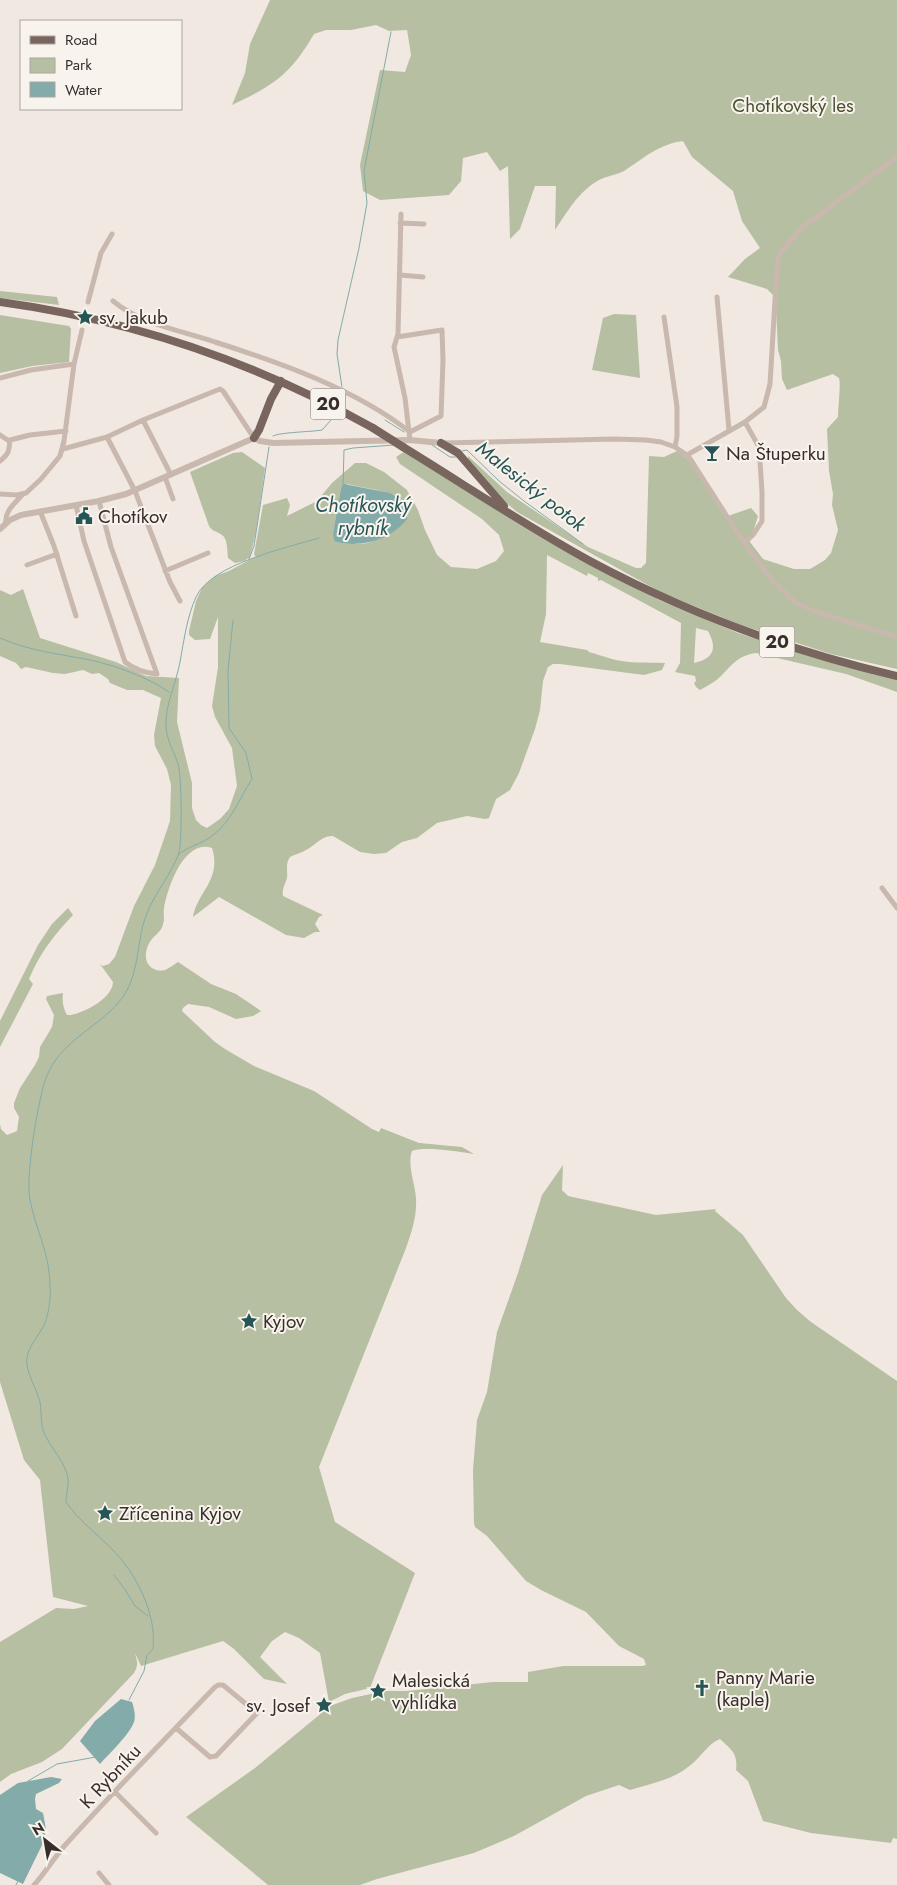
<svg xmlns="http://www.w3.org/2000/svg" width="897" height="1885" viewBox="0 0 897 1885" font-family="Jost,sans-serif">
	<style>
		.green { fill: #b7bfa2; fill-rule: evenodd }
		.water { fill: #82abaa }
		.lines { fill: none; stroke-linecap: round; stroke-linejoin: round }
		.stream { stroke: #82abaa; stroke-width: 1 }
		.minor { stroke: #c8b8ad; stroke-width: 5 }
		.tertiary { stroke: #c8b8ad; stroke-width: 6 }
		.primary { stroke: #78655e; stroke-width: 8 }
		.primary-bridge { stroke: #78655e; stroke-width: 8 }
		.labels { text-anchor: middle; stroke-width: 4; stroke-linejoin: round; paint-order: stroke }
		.shield { fill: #f9f3ed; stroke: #716965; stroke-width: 1 }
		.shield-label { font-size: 18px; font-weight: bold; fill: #372e2b }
		.park-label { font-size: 19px; fill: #495331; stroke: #f9f3ed }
		.poi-label { font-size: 19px; fill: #372e2b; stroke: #f9f3ed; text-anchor: start }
		.street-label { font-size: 19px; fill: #372e2b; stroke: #f9f3ed }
		.water-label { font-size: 20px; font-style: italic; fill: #255555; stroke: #f9f3ed }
	</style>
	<rect width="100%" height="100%" fill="#f1e8e1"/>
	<path class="green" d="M270 0H897V669L831 654 741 625 662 593 517 512 502 499 468 460V456L507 492 588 547 636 568H641L646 563 649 456 664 457 677 451C697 462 713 497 725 517L751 508 758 516 750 542 763 559 794 569H810L825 560 831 553 838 530 832 505 833 494 829 471 827 429 838 417C838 408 841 384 839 378L833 374 787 390 782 379 781 361 778 350 776 307 774 296 767 289 728 277 745 259 760 248 742 221 733 191 692 157 683 141C659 144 644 158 624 171 617 175 606 176 599 180 579 191 567 212 555 230L556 186H535L520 229 510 239 508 166 500 171 487 152 463 158 461 181 449 195 380 200 363 191 360 165 380 70 405 72 411 55 407 30 389 31 376 25 351 30H326L314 34C290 75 274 85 232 105L245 73 250 44Z
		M0 291 57 297 59 305 0 298Z
		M614 314 636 315 640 378 592 370 603 318Z
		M0 315 69 326 71 329 69 362 32 366 0 373Z
		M405 451 533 531 659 600 738 633 829 662 897 677V692L846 674 756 653C737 656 733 664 721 676 715 682 707 686 700 690L696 687 694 683 696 681 695 676 675 672 680 663 681 623 601 580 598 581V578L588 573 587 576 547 555 546 614 540 642 587 650 589 652C597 654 604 657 612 659 629 664 648 662 665 663L662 670 644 675 560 664H553L548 667 543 681 540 710 535 729 519 773 510 790 496 799 489 818 485 819 467 816 437 823 417 838 402 842 386 853 374 854 360 852 333 836C322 835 316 845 306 850 301 853 296 854 290 857 285 864 288 870 287 878 285 885 282 888 283 896L323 915 319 917 315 924 320 932H315L304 938 286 935 219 897 193 917C197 892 222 880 212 848 184 838 167 889 164 908 163 914 165 919 163 924 162 931 156 934 152 939 145 947 142 964 154 969 163 974 170 967 178 962L211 984 236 994 261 1011 253 1016 236 1019 209 1007 188 1004 183 1008 182 1011 215 1042 225 1049 254 1066 314 1091 372 1129 379 1132 381 1128 419 1143 462 1147 474 1154C461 1152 423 1146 412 1151 407 1165 415 1183 416 1198 417 1216 412 1231 406 1248L319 1467 335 1522 415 1573 370 1688 345 1694 329 1702 320 1653 299 1638 285 1632 272 1641 260 1657 287 1684 264 1679 234 1649 223 1641 141 1666 135 1653C137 1661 139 1665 134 1673L62 1749 42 1762 11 1774 0 1782V1642L56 1608 74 1609 88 1606 53 1597 40 1480 24 1460 0 1382V1124L1 1129 7 1135 17 1131 19 1117 14 1108V1103L20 1088 35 1065 39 1057 40 1047 52 1027 54 1015 46 999 47 996 63 993C62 1001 63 1008 67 1015H71C85 1012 112 999 113 982L100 964 103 966 109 964 115 957 134 906 155 865 170 821 171 785 167 769 155 746 154 735 161 698 143 690H127L110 683 108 679 99 673 92 674 83 670 65 674 53 673 26 667 21 669 16 663 0 656V590L11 595 23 589 40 638 116 662 146 676 179 678 177 722 192 783V808L196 820 201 825 207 828 220 819 229 809 237 786 232 748 215 717 212 706 218 667V617L210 639 195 640 189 635V631L196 601 202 588 215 576 229 571 253 558H256L254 554 263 505 287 498 290 505 287 516 317 501 332 483 355 463H366L384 472 407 490 418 510 425 530 437 555 451 567 477 569 496 561 504 551 499 535 482 519 400 464 396 457ZM348 484C362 488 394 491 402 501 420 522 383 539 367 543 358 545 344 544 336 542L333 533 341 488ZM696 628 708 631C718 649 713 659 694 663Z
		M242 452 265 468 256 532 250 557 244 561 235 563 228 558C227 551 228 539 222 535 217 531 213 532 209 526L190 472 233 453Z
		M68 908 73 915C54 935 40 953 29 979L33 984 0 1047V1021L38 945 52 924Z
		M563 1165 562 1190 568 1196 656 1215 716 1209 715 1211 743 1235 786 1298 797 1310 811 1322 897 1381V1839L893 1838 891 1843 811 1833 763 1821 748 1781 736 1770C738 1754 732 1750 720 1739 707 1744 700 1759 688 1767 672 1780 649 1784 630 1790L619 1785 586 1796 514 1836 474 1853 377 1879 360 1885H268L186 1817 255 1768 330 1706 352 1698 385 1691H407L493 1682H528V1672L563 1666H642L646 1665 644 1659 619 1646 586 1612 541 1590 526 1581 487 1536 475 1527 474 1523 473 1470 477 1420 487 1392 497 1332 518 1273 542 1195Z"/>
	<path class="water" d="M344 484 390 493C401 499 408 506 407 519 391 540 361 548 336 542L334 540 333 533 341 488Z
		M121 1699 132 1702C134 1708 136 1716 134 1722 130 1734 109 1754 100 1764L80 1741 95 1721Z
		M51 1777 62 1779 59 1783 36 1794 35 1799 36 1809 43 1813 46 1829 42 1845 23 1884 0 1873V1795L18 1783Z"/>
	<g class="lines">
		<path class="stream" d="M342 387 337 354 338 340 359 248 367 203 364 171 391 32
			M385 420 404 432
			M273 436C281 432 311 432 322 430L331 420
			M432 445 450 457H456
			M462 451 467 450 499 481 524 501 583 544
			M343 486 344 450 353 448 394 445
			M249 559 254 546 269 447
			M0 638C29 651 60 654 90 660 117 666 147 677 169 692
			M178 855C188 846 202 844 212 836 232 821 239 799 252 779L246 753 229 728 228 671 233 620
			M114 1575 126 1591 135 1606 148 1616
			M129 1700 144 1671 147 1655 153 1649C157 1614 136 1573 112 1549 96 1533 79 1521 66 1502 66 1492 70 1483 67 1474 63 1460 52 1449 45 1435 40 1425 42 1413 40 1402 37 1390 29 1378 27 1365 24 1349 41 1335 46 1320 49 1310 51 1297 50 1287 50 1253 36 1231 30 1200 25 1178 38 1100 46 1078 60 1041 96 1029 119 1002 141 976 135 943 147 913 155 893 172 873 179 853 182 842 182 776 178 764 174 751 167 741 166 727 165 704 176 684 180 662 184 640 187 617 196 597 211 564 286 548 319 538
			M28 1781 57 1764 96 1757
			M16 1885 18 1881"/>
		<path class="minor" d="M401 214 398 334 394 347 405 398 410 440
			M400 223 424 224
			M400 275 423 277
			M717 297 729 430
			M113 301C142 325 180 330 215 342 281 363 355 389 410 432
			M88 302 101 253 112 234
			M664 317 677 407V436L675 447
			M397 337 442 330 443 360 441 416 410 432
			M0 378 31 370 74 364
			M143 420 220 389 223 391 254 438
			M0 435 9 441
			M107 437 135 491 170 582 180 601
			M443 443 615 439 646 440 661 442 675 447 687 455 691 460 744 543 772 580 796 603 816 612 897 637
			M63 449 107 437 143 420 171 475
			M687 455 745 422 764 407 770 384 776 284 778 259 781 252 802 228 897 157
			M0 461C9 454 9 451 10 440L30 435 66 431
			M165 477 173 499
			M0 494 17 495 26 493 41 479 60 456 64 441 74 364 82 330
			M76 505 84 541 125 662C135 670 145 673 157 674L111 547 99 501
			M40 511 54 546 76 616
			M6 524C4 512 14 504 22 495
			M744 543 753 535 762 521V492L759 447 745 422
			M27 565 57 554
			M165 571 208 553
			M882 888 897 908
			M115 1792 156 1833
			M99 1873 109 1885
			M34 1885C46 1872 55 1856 67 1843 115 1790 165 1739 215 1687L218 1685H223L257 1713 216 1756 210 1757 176 1728"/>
		<path class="tertiary" d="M0 529 10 520 21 515 99 501 126 494 254 438 260 441 273 443 410 440 441 443"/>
		<path class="primary" d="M0 302C132 320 257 363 373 428
			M254 438 259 430 271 399 281 381
			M441 443 458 453 504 506
			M403 447C465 485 526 526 590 561 687 613 790 651 897 676"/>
		<path class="primary-bridge" d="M373 428 403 447"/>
	</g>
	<defs>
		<g id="sight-bare" transform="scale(1.35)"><path d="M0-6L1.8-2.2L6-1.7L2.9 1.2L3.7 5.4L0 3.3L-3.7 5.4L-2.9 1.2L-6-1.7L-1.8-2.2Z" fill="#255555" stroke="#f9f3ed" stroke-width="2.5" paint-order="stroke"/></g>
		<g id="bar-bare" transform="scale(1.35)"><path d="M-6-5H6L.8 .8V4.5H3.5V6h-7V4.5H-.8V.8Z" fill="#255555" stroke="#f9f3ed" stroke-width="2.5" paint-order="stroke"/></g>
		<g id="civic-bare" transform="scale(1.35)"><path d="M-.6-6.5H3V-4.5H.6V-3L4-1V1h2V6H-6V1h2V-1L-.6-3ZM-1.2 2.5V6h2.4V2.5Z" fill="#255555" stroke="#f9f3ed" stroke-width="2.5" paint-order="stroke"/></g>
		<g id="church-bare" transform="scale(1.35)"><path d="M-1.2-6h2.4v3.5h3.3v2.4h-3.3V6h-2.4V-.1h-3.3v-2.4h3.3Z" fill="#255555" stroke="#f9f3ed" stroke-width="2.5" paint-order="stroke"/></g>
	</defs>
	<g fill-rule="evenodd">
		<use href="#sight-bare" x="85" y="317"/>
		<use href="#bar-bare" x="712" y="453"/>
		<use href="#civic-bare" x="84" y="516"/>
		<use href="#sight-bare" x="249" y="1321"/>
		<use href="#sight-bare" x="105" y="1513"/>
		<use href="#church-bare" x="702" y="1688"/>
		<use href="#sight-bare" x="378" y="1691"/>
		<use href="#sight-bare" x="324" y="1705"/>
	</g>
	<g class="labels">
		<g class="shield">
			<rect x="310.5" y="388.5" width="35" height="31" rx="4"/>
			<rect x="759.5" y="626.5" width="35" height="31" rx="4"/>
		</g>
		<g class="shield-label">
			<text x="328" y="410">20</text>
			<text x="777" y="648">20</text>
		</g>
		<g class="park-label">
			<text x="793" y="112">Chotíkovský les</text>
		</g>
		<g class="poi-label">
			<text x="99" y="324">sv. Jakub</text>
			<text x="726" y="460">Na Štuperku</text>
			<text x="98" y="523">Chotíkov</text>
			<text x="263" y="1328">Kyjov</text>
			<text x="119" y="1520">Zřícenina Kyjov</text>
			<text x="716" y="1684">Panny Marie<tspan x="716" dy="22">(kaple)</tspan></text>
			<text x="392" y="1687">Malesická<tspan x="392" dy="22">vyhlídka</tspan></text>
			<text x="310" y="1712" text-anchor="end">sv. Josef</text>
		</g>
		<g class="street-label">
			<text transform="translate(110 1776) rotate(-47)" y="7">K Rybníku</text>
		</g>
		<g class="water-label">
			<text transform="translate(531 486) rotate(38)" y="7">Malesický potok</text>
			<text x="363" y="512">Chotíkovský<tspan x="363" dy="23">rybník</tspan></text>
		</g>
	</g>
	<rect x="20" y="20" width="162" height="90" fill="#f9f3ed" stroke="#aba49f"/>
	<rect x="30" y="36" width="25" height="8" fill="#78655e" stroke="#aba49f"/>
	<text x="65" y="45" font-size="15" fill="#372e2b">Road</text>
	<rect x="30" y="58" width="25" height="15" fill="#b7bfa2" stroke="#aba49f"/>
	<text x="65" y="70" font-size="15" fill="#372e2b">Park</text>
	<rect x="30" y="82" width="25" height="15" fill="#82abaa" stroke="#aba49f"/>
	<text x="65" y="95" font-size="15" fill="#372e2b">Water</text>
	<g transform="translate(45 1840) rotate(329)" stroke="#f9f3ed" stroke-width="4" paint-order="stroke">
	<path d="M0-4L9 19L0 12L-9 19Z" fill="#372e2b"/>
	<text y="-8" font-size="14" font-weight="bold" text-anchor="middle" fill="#372e2b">N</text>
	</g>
</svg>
